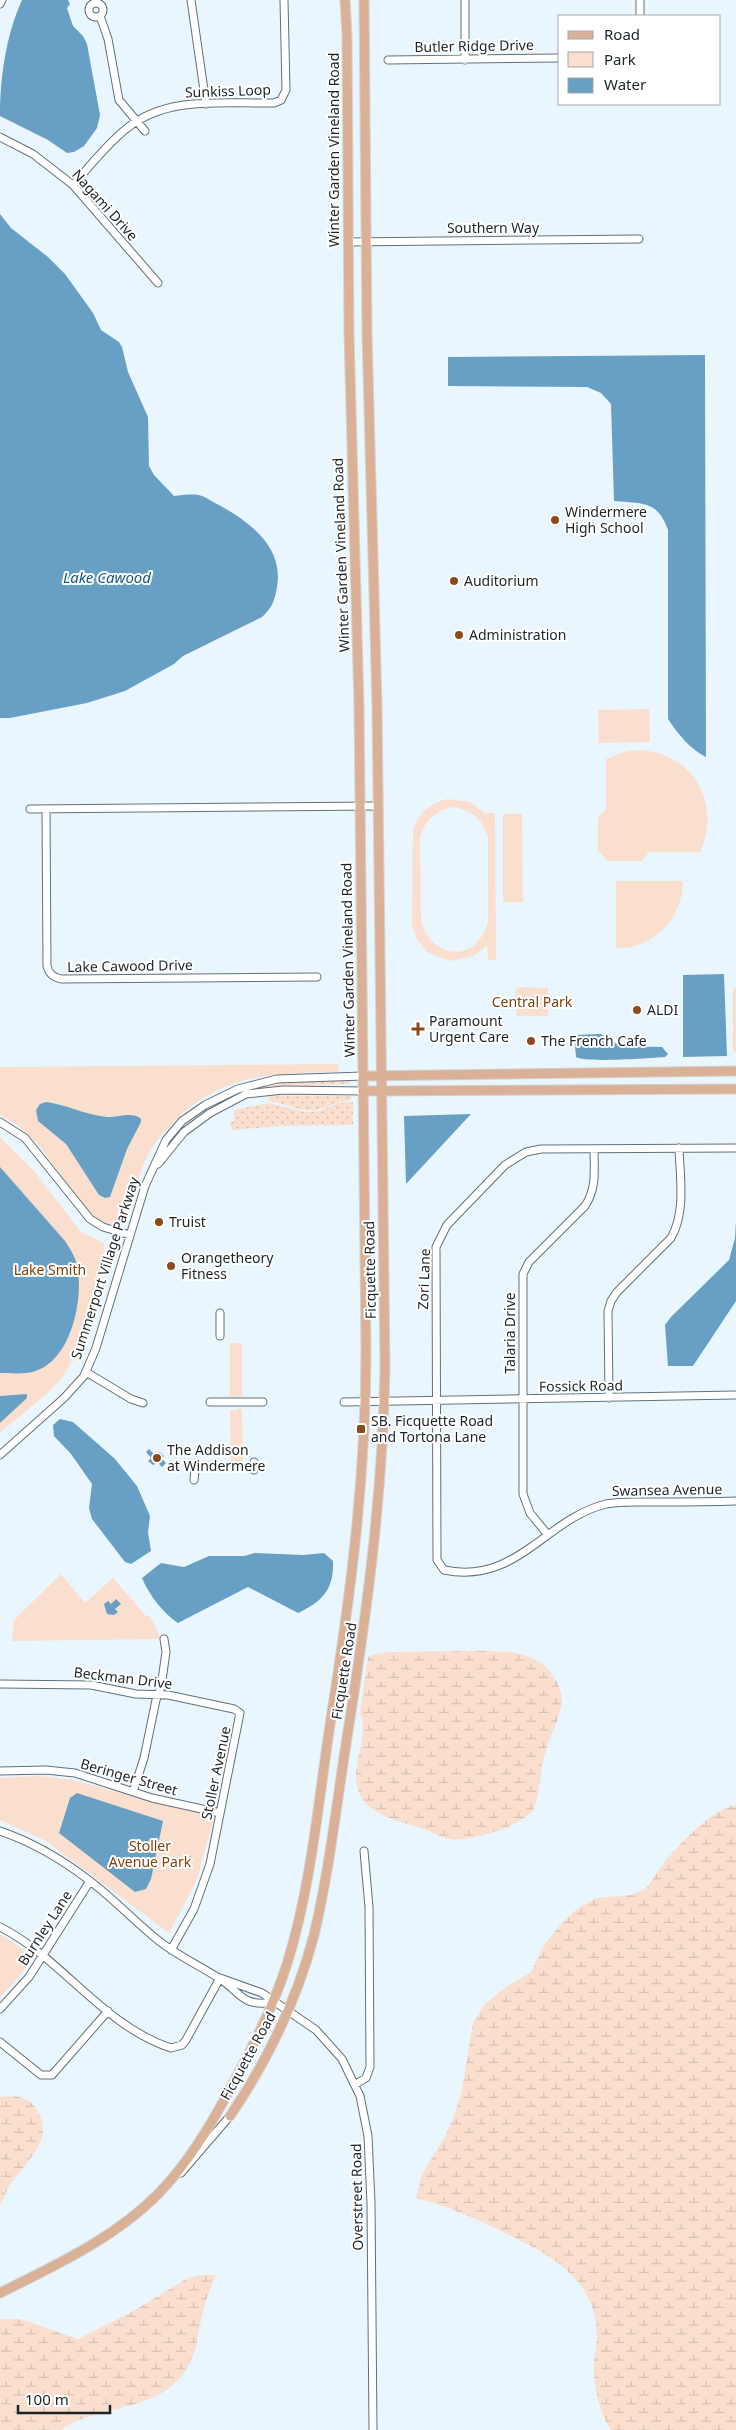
<svg xmlns="http://www.w3.org/2000/svg" width="736" height="2430" viewBox="0 0 736 2430" font-family="'Noto Sans',sans-serif">
	<style>
		.grass { fill: url(#grass-dots) }
		.wetland { fill: url(#wetland-marsh) }
		.park { fill: #fadfcf; fill-rule: evenodd }
		.water { fill: #67a0c4 }
		.lines { fill: none; stroke-linecap: round; stroke-linejoin: round }
		.minor-casing { stroke: #60717c; stroke-width: 9 }
		.major-casing { stroke: #d2d3d4; stroke-width: 11 }
		.minor { stroke: #fff; stroke-width: 7 }
		.major { stroke: #dab197; stroke-width: 9 }
		.poi-dot { fill: #8c4919; stroke: #fff; stroke-width: 2 }
		.labels { text-anchor: middle; stroke-width: 4; stroke-linejoin: round; paint-order: stroke }
		.street-label { font-size: 14px; fill: #1d2428; stroke: #fff }
		.poi-label { font-size: 14px; fill: #1d2428; stroke: #fff; text-anchor: start }
		.park-label { font-size: 14px; fill: #83400a; stroke: #fff }
		.water-label { font-size: 15px; font-style: italic; fill: #14587d; stroke: #fff }
	</style>
	<defs>
		<pattern id="grass-dots" width="8" height="8" patternUnits="userSpaceOnUse" patternTransform="scale(1.25)"><rect width="8" height="8" fill="#fadfcf"/><path d="M2 2h.1M6 6h.1" fill="none" stroke="#d6bfb2" stroke-width="1.8" stroke-linecap="round"/></pattern>
		<pattern id="wetland-marsh" width="20" height="14" patternUnits="userSpaceOnUse" patternTransform="scale(1.25)"><rect width="20" height="14" fill="#fadfcf"/><path d="M1 5h8M5 5V1M11 12h8M15 12V8" fill="none" stroke="#d6bfb2"/></pattern>
	</defs>
	<rect width="100%" height="100%" fill="#eaf6fe"/>
	<path class="grass" d="M736 988V1052H733V990Z
		M288 1080 351 1081 350 1084 262 1088 217 1103 232 1094Z
		M280 1095 351 1096V1100C334 1101 327 1109 313 1110 298 1111 284 1103 269 1101V1096Z
		M353 1102V1125L281 1126 232 1130 230 1123 234 1121V1110L268 1103 305 1112 320 1111 338 1103Z"/>
	<path class="wetland" d="M485 1651C516 1652 541 1653 557 1682 561 1690 563 1698 561 1707 558 1723 549 1738 545 1754 540 1769 540 1794 535 1806 527 1826 470 1842 450 1839 438 1837 429 1830 418 1827 399 1822 370 1814 360 1795 347 1769 371 1738 360 1713L368 1657 375 1654 391 1652Z
		M736 1805V2430H611C598 2410 593 2384 594 2360 595 2352 597 2342 597 2334 594 2276 550 2255 505 2233 473 2217 449 2207 416 2198L422 2174 445 2137 455 2113 462 2090 473 2023 485 2004 503 1989 531 1972 544 1945 561 1924 578 1908 596 1898 631 1895 646 1889 666 1860 685 1839 705 1821 725 1808Z
		M14 2096C26 2098 32 2101 38 2112 55 2141 25 2162 10 2185 6 2191 3 2199 0 2206V2097Z
		M201 2275H216C210 2288 206 2301 202 2315 198 2334 197 2353 186 2370 164 2405 121 2405 85 2418 77 2421 68 2423 62 2430H0V2319H20L78 2339 130 2313 188 2278Z"/>
	<path class="park" d="M649 709 650 742 599 743 598 710Z
		M627 751C685 743 725 799 700 852H649L642 861H608L598 851V818L606 809V759Z
		M447 799 470 802 487 815V813H495L496 960H488L487 945 474 956 450 961 427 952 417 939 412 926 413 830C418 813 431 803 447 799ZM454 807C473 811 482 819 488 837V921C478 963 433 961 421 921L420 837C426 819 435 811 454 807Z
		M503 814H522L523 902H503Z
		M616 881H683C683 918 654 949 616 948Z
		M518 987 548 988V1016H517L515 990Z
		M338 1064 339 1072C275 1073 221 1073 173 1123 160 1136 149 1149 143 1166 137 1180 131 1219 120 1226L102 1222 89 1213 37 1143 20 1127 0 1115V1067Z
		M0 1137 34 1171 81 1232 104 1243C107 1268 80 1347 67 1370 56 1390 18 1417 0 1433Z
		M230 1343H242V1397H230Z
		M236 1409H242L243 1464H231L230 1410H234L236 1413Z
		M61 1574 85 1603 113 1578 146 1616H150L161 1639 12 1641 14 1620Z
		M40 1776 73 1780 214 1817 197 1880 169 1933 46 1841 0 1820V1778Z
		M0 1934 28 1952 31 1958 22 1973 0 1998Z"/>
	<path class="water" d="M22 0H68L70 4 67 8 73 26 83 36 87 44 100 115 97 128 84 146 74 152 67 153 48 140 0 116C0 78 6 35 22 0Z
		M0 214 11 228 48 257 65 274 93 313 101 330 119 342 122 347 128 372 148 417 149 466 154 475 174 496C182 495 191 494 198 495 205 496 212 502 219 505 250 522 284 547 277 587 275 600 272 608 262 617L183 656 174 664 125 691 87 703 10 718H0Z
		M705 355 706 757C690 749 678 734 668 719V530C657 499 641 504 614 501L611 404 601 393 587 387 448 386V357Z
		M724 974 727 1056 683 1057V975Z
		M601 1034 620 1046 662 1047 668 1054 665 1057C650 1058 584 1063 576 1057L574 1035Z
		M46 1102C65 1104 85 1115 107 1117 117 1118 133 1111 141 1119V1122L127 1149 110 1197 105 1198 99 1195 66 1144 38 1121 36 1110 40 1104Z
		M471 1114 406 1184 404 1116Z
		M0 1167 65 1241C70 1249 75 1256 77 1265 84 1297 72 1357 38 1370 27 1375 12 1373 0 1373Z
		M736 1221V1301L693 1366H668L665 1325 671 1317 729 1260 735 1238Z
		M27 1394V1398L0 1423V1396Z
		M60 1419 73 1422 115 1459 137 1486 150 1516 148 1532 151 1551 131 1564 125 1562 92 1519 89 1508 92 1484 71 1454 54 1436 53 1425Z
		M149 1449 154 1454 160 1452 164 1456 162 1459 166 1463 162 1467 158 1463 153 1465 148 1461 151 1458 146 1452Z
		M255 1553 303 1555 324 1553 333 1561C334 1589 323 1601 298 1613L248 1587 178 1623C163 1613 149 1595 142 1578L161 1563 184 1567 209 1556H244Z
		M116 1599 121 1604 115 1609 118 1612 114 1615 107 1614 104 1604 108 1601 111 1604Z
		M77 1793 163 1821 151 1879 146 1889 135 1892 59 1833 70 1798Z"/>
	<g class="lines">
		<g class="minor-casing">
			<path id="minor" d="M191 0 206 104
				M465 0V60
				M89 10a7 7 0 1 1 14 0a7 7 0 1 1-14 0Z
				M0 4 2 0
				M100 16 108 39 119 100 145 131
				M640 16V0
				M388 60 560 58
				M0 137 33 154 73 185 158 283
				M73 185C90 166 106 145 126 129 167 95 224 104 274 103L281 100 286 90 284 0
				M348 242 639 239
				M30 809 378 806
				M46 809 47 966C49 974 53 977 61 979L317 977
				M0 1122 25 1138 90 1219 103 1227 130 1235
				M736 1148 541 1149 526 1152 505 1165 447 1225 436 1247 437 1560 444 1570C517 1585 545 1519 606 1504 620 1501 637 1502 652 1502 680 1502 708 1502 736 1501
				M158 1164 184 1132 210 1113 246 1094 283 1090 363 1091
				M220 1313V1336
				M86 1372 131 1399 143 1403
				M609 1398 608 1311 611 1301 617 1292 671 1238C686 1212 680 1177 679 1148
				M210 1402H263
				M344 1402 736 1395
				M0 1455 64 1398 84 1376 96 1348 145 1186 166 1140 182 1121 205 1105 238 1089 277 1079 363 1076
				M254 1462V1470
				M194 1480 195 1470
				M548 1535 530 1513 523 1494V1274L529 1262 585 1206C597 1188 594 1170 594 1149
				M0 1684 91 1685 136 1694 168 1695 234 1709 240 1713 210 1864 194 1909 171 1950
				M0 1771 46 1770 75 1773 152 1798 220 1813
				M133 1792 144 1758 156 1700 161 1687 166 1652 164 1639
				M0 1831C32 1842 63 1860 90 1881 114 1899 135 1922 159 1941 177 1955 198 1965 217 1977 240 1990 240 2008 273 2002
				M0 1927C62 1958 103 2026 171 2048L182 2045 186 2040 220 1978
				M220 1978 262 1993 316 2030 342 2059 360 2096 368 2136 371 2203 373 2430
				M0 2009 29 1977 90 1881
				M0 2042 41 2075H52L108 2011
				M356 2084 366 2078 370 2067 369 1907 364 1851
				M181 2173 230 2116"/>
		</g>
		<g class="major-casing">
			<path id="major" d="M363 1076 736 1071
				M363 1091 736 1089
				M230 2116C268 2060 297 2000 314 1935 329 1872 336 1808 346 1744 366 1619 383 1495 385 1367L377 706 367 334 364 0
				M0 2293C56 2265 115 2238 159 2193 188 2163 209 2128 229 2091 251 2050 273 2008 287 1964 311 1887 318 1804 330 1725 350 1599 366 1478 366 1350L359 706 349 334 347 36 345 0"/>
		</g>
		<use href="#minor" class="minor"/>
		<use href="#major" class="major"/>
	</g>
	<g class="poi-dot">
		<circle cx="555" cy="520" r="5"/>
		<circle cx="454" cy="581" r="5"/>
		<circle cx="459" cy="635" r="5"/>
		<circle cx="637" cy="1010" r="5"/>
		<path d="M415.5 1021.5h5v5h5v5h-5v5h-5v-5h-5v-5h5z"/>
		<circle cx="531" cy="1041" r="5"/>
		<circle cx="159" cy="1222" r="5"/>
		<circle cx="171" cy="1266" r="5"/>
		<rect x="356" y="1424" width="10" height="10" rx="2.5"/>
		<circle cx="157" cy="1458" r="5"/>
	</g>
	<g class="labels">
		<g class="street-label">
			<text transform="translate(474 46) rotate(-1)" y="5">Butler Ridge Drive</text>
			<text transform="translate(228 91) rotate(-2)" y="5">Sunkiss Loop</text>
			<text transform="translate(334 150) rotate(-90)" y="5">Winter Garden Vineland Road</text>
			<text transform="translate(105 205) rotate(48)" y="5">Nagami Drive</text>
			<text x="493" y="233">Southern Way</text>
			<text transform="translate(341 555) rotate(-92)" y="5">Winter Garden Vineland Road</text>
			<text transform="translate(348 960) rotate(-91)" y="5">Winter Garden Vineland Road</text>
			<text transform="translate(130 966) rotate(-1)" y="5">Lake Cawood Drive</text>
			<text transform="translate(105 1268) rotate(-72)" y="5">Summerport Village Parkway</text>
			<text transform="translate(370 1270) rotate(-91)" y="5">Ficquette Road</text>
			<text transform="translate(424 1279) rotate(-88)" y="5">Zori Lane</text>
			<text transform="translate(510 1333) rotate(-90)" y="5">Talaria Drive</text>
			<text transform="translate(581 1386) rotate(-1)" y="5">Fossick Road</text>
			<text transform="translate(667 1490) rotate(-1)" y="5">Swansea Avenue</text>
			<text transform="translate(344 1671) rotate(-81)" y="5">Ficquette Road</text>
			<text transform="translate(123 1678) rotate(7)" y="5">Beckman Drive</text>
			<text transform="translate(216 1773) rotate(-78)" y="5">Stoller Avenue</text>
			<text transform="translate(129 1777) rotate(16)" y="5">Beringer Street</text>
			<text transform="translate(45 1928) rotate(-57)" y="5">Burnley Lane</text>
			<text transform="translate(248 2056) rotate(-61)" y="5">Ficquette Road</text>
			<text transform="translate(357 2197) rotate(-91)" y="5">Overstreet Road</text>
		</g>
		<g class="poi-label">
			<text x="565" y="517">Windermere<tspan x="565" dy="16">High School</tspan></text>
			<text x="464" y="586">Auditorium</text>
			<text x="469" y="640">Administration</text>
			<text x="647" y="1015">ALDI</text>
			<text x="429" y="1026">Paramount<tspan x="429" dy="16">Urgent Care</tspan></text>
			<text x="541" y="1046">The French Cafe</text>
			<text x="169" y="1227">Truist</text>
			<text x="181" y="1263">Orangetheory<tspan x="181" dy="16">Fitness</tspan></text>
			<text x="371" y="1426">SB. Ficquette Road<tspan x="371" dy="16">and Tortona Lane</tspan></text>
			<text x="167" y="1455">The Addison<tspan x="167" dy="16">at Windermere</tspan></text>
		</g>
		<g class="park-label">
			<text x="532" y="1007">Central Park</text>
			<text x="50" y="1275">Lake Smith</text>
			<text x="150" y="1851">Stoller<tspan x="150" dy="16">Avenue Park</tspan></text>
		</g>
		<g class="water-label">
			<text x="107" y="583">Lake Cawood</text>
		</g>
	</g>
	<rect x="558" y="15" width="162" height="90" fill="#ffffff" stroke="#a5a7a9"/>
	<rect x="568" y="31" width="25" height="8" fill="#dab197" stroke="#a5a7a9"/>
	<text x="604" y="40" font-size="15" fill="#1d2428">Road</text>
	<rect x="568" y="52" width="25" height="15" fill="#fadfcf" stroke="#a5a7a9"/>
	<text x="604" y="65" font-size="15" fill="#1d2428">Park</text>
	<rect x="568" y="78" width="25" height="15" fill="#67a0c4" stroke="#a5a7a9"/>
	<text x="604" y="90" font-size="15" fill="#1d2428">Water</text>
	<path d="M18 2405v8h92v-8" fill="none" stroke="#1d2428" stroke-width="2.5"/>
	<text x="25" y="2405" font-size="15" fill="#1d2428" stroke="#ffffff" stroke-width="4" paint-order="stroke">100 m</text>
</svg>
